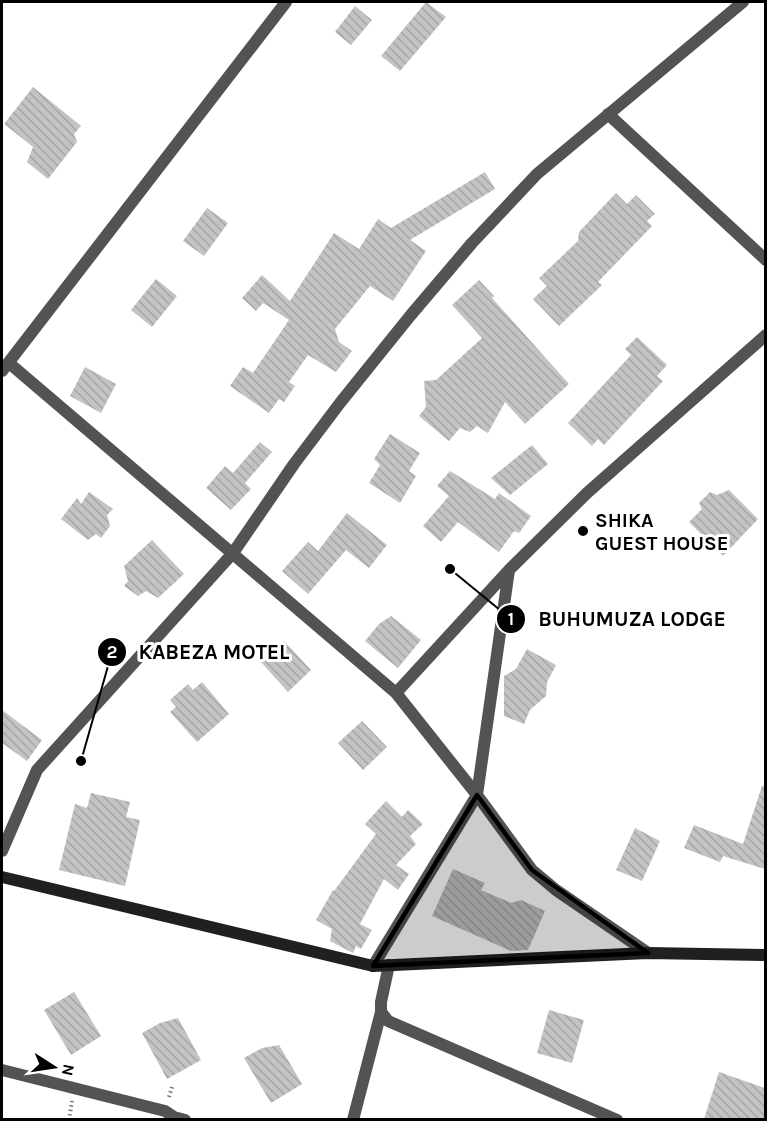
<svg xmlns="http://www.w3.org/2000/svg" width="767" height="1121" viewBox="0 0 767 1121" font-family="Karla,sans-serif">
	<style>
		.building { fill: url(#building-back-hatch) }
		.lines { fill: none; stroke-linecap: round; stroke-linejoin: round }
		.path { stroke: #757575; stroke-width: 4; stroke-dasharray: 1.5 3; stroke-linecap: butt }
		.minor { stroke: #535353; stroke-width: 12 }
		.secondary { stroke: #202020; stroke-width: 12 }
		.marked { fill: #000; fill-opacity: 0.2; stroke: #000; stroke-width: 4.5; stroke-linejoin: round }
		.poi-dot { fill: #000; stroke: #fff; stroke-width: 2 }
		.labels { text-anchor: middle; stroke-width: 6; stroke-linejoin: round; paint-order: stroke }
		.poi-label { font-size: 20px; font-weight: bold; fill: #000; stroke: #fff; text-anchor: start }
		.leader { fill: none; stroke: #000; stroke-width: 2 }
		.callout-dot { fill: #000; stroke: #fff; stroke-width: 2 }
		.mark-label { font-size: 18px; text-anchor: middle; font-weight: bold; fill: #fff }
		.callout-label { font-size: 21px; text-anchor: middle; font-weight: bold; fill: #000; stroke: #fff; stroke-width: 6; stroke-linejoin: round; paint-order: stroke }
	</style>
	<defs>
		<pattern id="building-back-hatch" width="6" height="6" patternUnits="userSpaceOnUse" patternTransform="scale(1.5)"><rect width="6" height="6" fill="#c3c3c3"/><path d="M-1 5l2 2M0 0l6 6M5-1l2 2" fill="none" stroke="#a6a6a6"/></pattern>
	</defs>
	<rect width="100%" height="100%" fill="#fff"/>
	<path class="building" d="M426 2 446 17 400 71 381 56Z
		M355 6 372 20 351 45 335 32Z
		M33 87 81 126 74 134 77 142 48 179 27 162 33 147 4 124Z
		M485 172 495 189 410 240 426 251 393 301 370 286 335 329 339 342 352 351 336 372 308 355 289 382 295 386 284 402 279 399 269 413 230 386 243 367 253 373 289 320 263 303 256 311 242 298 262 275 290 301 334 233 359 249 378 219 391 228Z
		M616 193 627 204 636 195 655 214 647 221 652 226 598 282 602 285 559 326 533 299 547 286 539 278 578 241 579 232Z
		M207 208 228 223 204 256 183 241Z
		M156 279 177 296 152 327 131 310Z
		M479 280 494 296 492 298 569 384 525 424 505 402 488 433 477 426 470 432 460 428 449 441 419 416 426 407 424 381 436 380 482 338 452 305Z
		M637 337 667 365 657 376 663 381 604 445 598 439 592 446 568 423 631 355 625 349Z
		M85 367 116 384 101 413 70 396Z
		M390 434 420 453 409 471 416 476 400 503 369 483 380 465 374 459Z
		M260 442 272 452 245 483 251 489 231 510 206 488 225 466 233 473Z
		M532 445 548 464 510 495 491 478Z
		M450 471 495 499 499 493 531 516 519 533 514 531 499 552 458 522 441 542 423 526 449 496 437 486Z
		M729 490 758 519 723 556 689 522 702 509 699 503 710 492 717 495Z
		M89 492 113 509 107 515 110 526 101 538 96 534 88 540 61 519 77 498 81 504Z
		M347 513 387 545 369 568 346 550 308 594 282 571 308 542 318 551Z
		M152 540 184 574 158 598 146 591 138 596 124 586 128 581 124 566Z
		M391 616 421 640 398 668 365 641 379 624Z
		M284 641 311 670 288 692 261 662Z
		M527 649 556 665 547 682 546 696 530 710 524 724 504 716V676L516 669Z
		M202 682 229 714 197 742 170 712 176 707 170 700 188 684 193 690Z
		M2 710 42 740 27 761 2 743Z
		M362 721 387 747 363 770 338 743Z
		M762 786H765V869L723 856 720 862 684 848 694 825 743 844Z
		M91 793 130 802 126 817 140 820 125 886 59 870 75 804 87 808Z
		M386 801 402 817 408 810 423 824 410 836 416 844 396 865 409 874 398 890 384 879 360 924 372 930 361 949 356 946 353 953 330 941 332 929 316 920 333 890 334 891 376 834 365 824Z
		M635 828 660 841 642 881 616 870Z
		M453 869 485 883 481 890 511 903 521 900 545 911 528 950 511 951 432 916Z
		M74 992 101 1036 71 1055 44 1010Z
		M549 1010 584 1020 572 1063 537 1053Z
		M178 1018 201 1060 167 1079 142 1033 160 1023Z
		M279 1045 302 1084 271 1103 244 1058 262 1048Z
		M719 1072 765 1088V1119H704Z"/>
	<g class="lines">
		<path class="path" d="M169 1097 172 1087
			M69 1120 72 1101"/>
		<path class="minor" d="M608 114 766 260
			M9 363 396 693 477 795 532 870 556 890 648 953
			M2 371 286 2
			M396 693 509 570
			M2 851 37 770 233 553 294 464 340 403 410 316 472 243 537 174 743 2
			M373 966 477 795 509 570 587 493 766 335
			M381 1012 388 1021 617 1120
			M2 1070 165 1111 174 1117 185 1120
			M353 1120 381 1012V1002L389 965"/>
		<path class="secondary" d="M2 877 373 966 648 953 766 955"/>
	</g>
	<path class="marked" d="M477 795 532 870 648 953 373 966Z"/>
	<circle class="poi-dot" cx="583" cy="531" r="6"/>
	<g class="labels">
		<g class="poi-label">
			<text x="595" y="527">SHIKA<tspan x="595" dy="23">GUEST HOUSE</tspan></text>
		</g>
	</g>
	<path class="leader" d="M450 569L511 619M81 761L112 652"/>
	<g class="callout-dot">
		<circle cx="450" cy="569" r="6"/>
		<circle cx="81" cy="761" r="6"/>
		<circle cx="511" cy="619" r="15"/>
		<circle cx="112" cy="652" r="15"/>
	</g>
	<g class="mark-label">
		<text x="511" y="625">1</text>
		<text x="112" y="658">2</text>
	</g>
	<g class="callout-label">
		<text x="632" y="626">BUHUMUZA LODGE</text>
		<text x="214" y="659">KABEZA MOTEL</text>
	</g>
	<rect width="767" height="1121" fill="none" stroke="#000000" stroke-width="6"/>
	<g transform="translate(54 1067) rotate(102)" stroke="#ffffff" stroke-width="4.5" paint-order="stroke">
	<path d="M0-4.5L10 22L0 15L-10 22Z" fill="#000000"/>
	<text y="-9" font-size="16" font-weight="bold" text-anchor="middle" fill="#000000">N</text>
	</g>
</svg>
